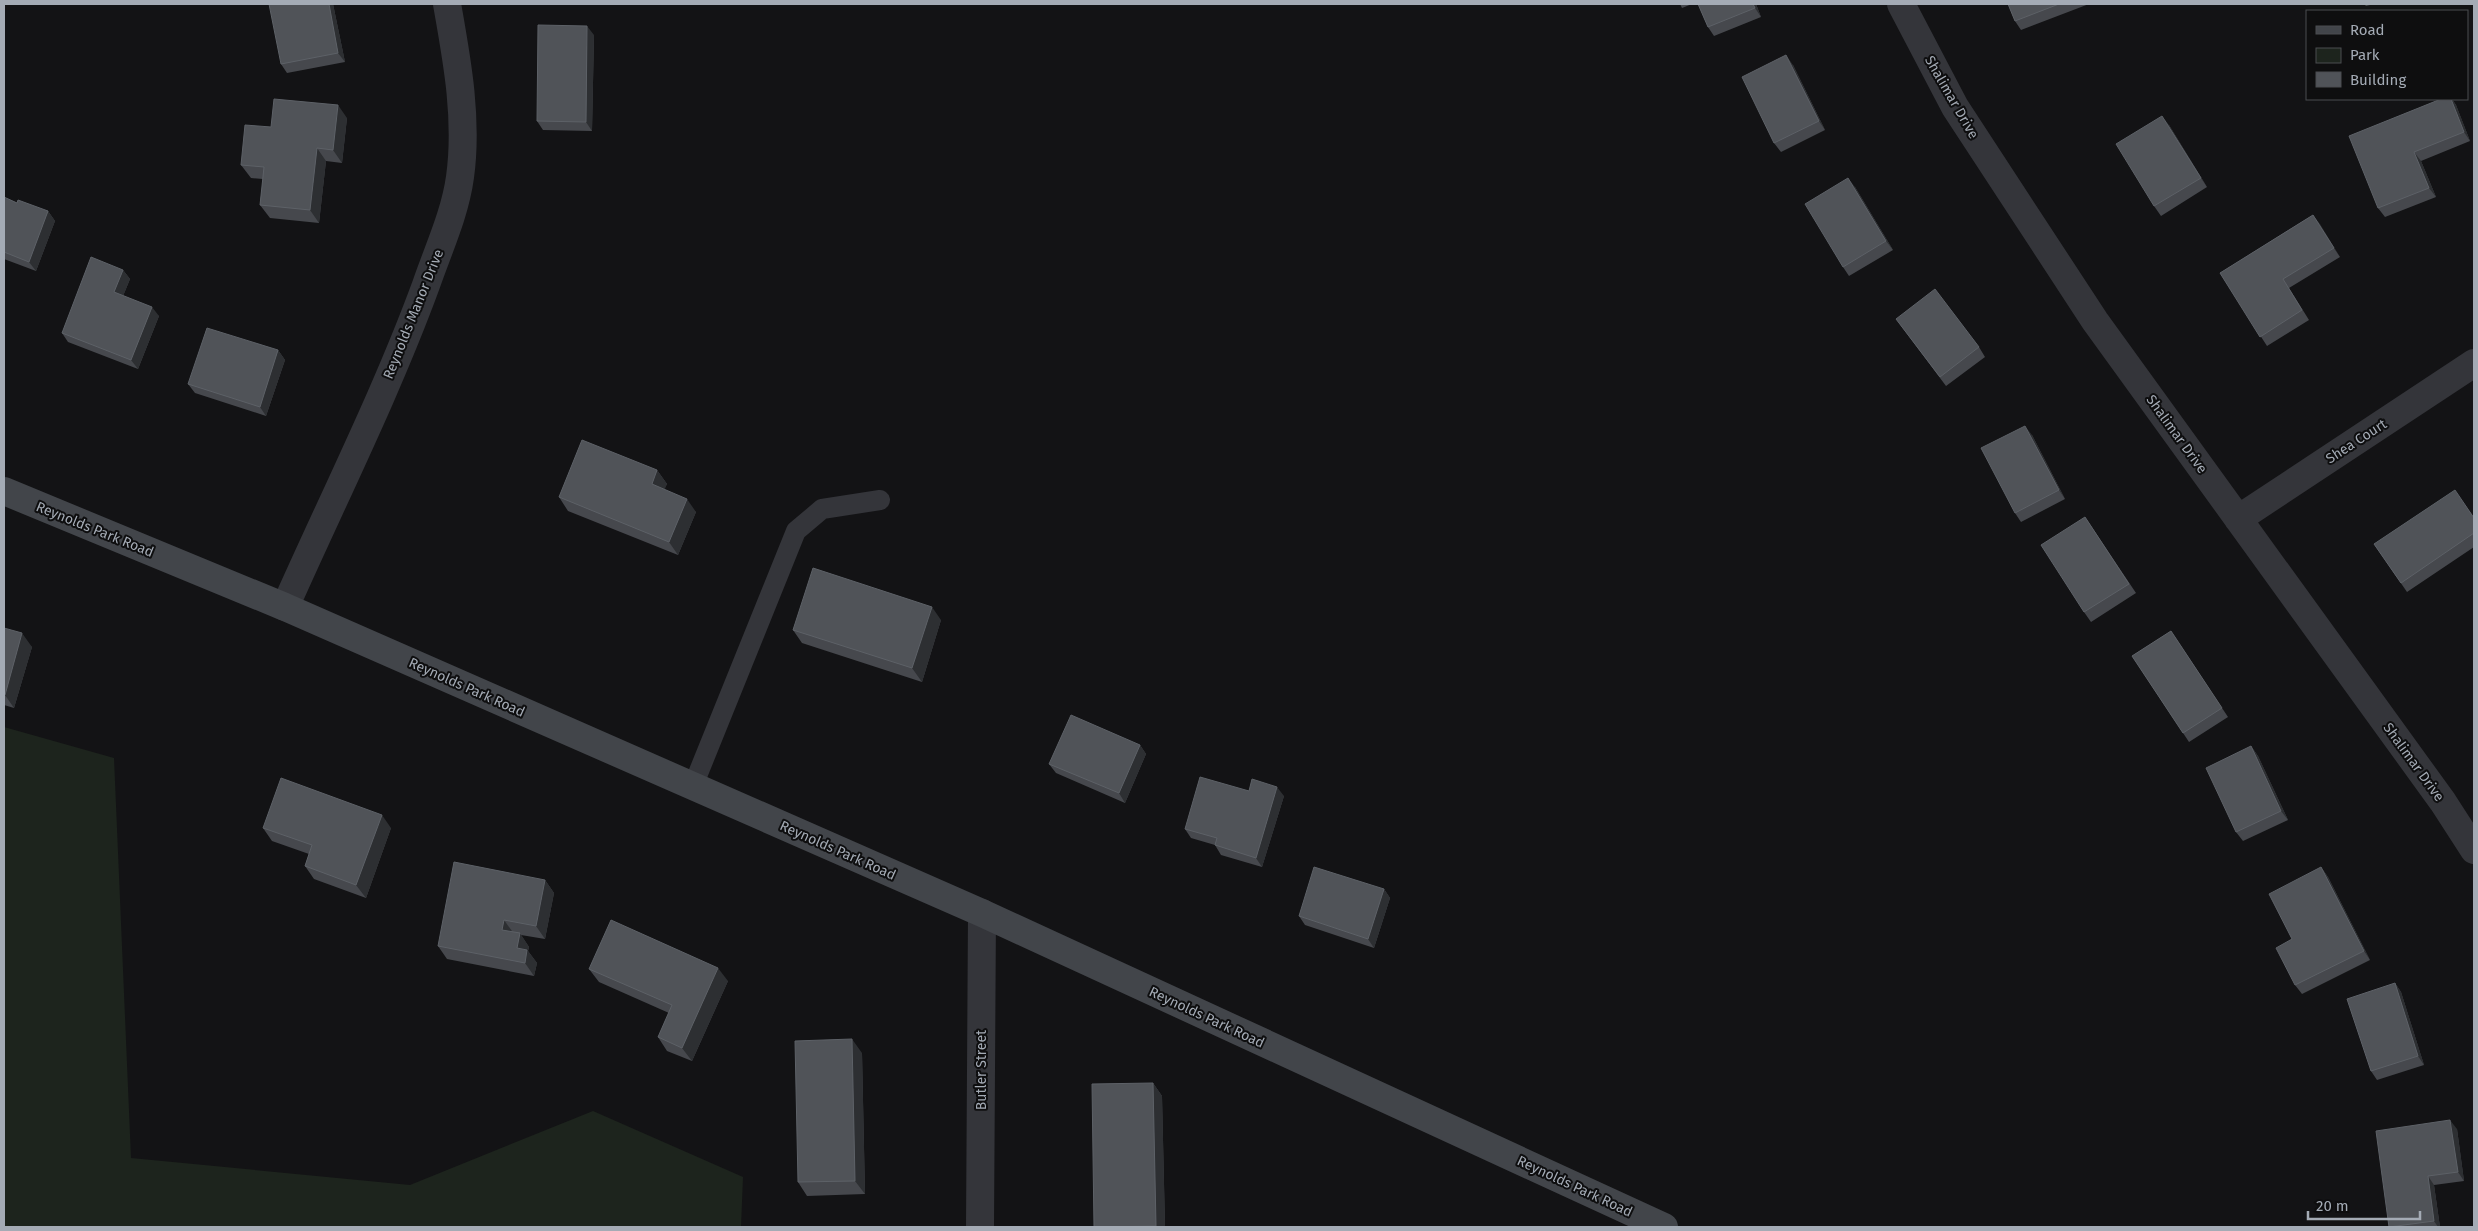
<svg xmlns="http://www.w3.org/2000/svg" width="2478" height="1231" viewBox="0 0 2478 1231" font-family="'Fira Sans',sans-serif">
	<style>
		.green { fill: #1d241d }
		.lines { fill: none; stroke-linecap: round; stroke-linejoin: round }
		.lane { stroke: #34353a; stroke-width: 20 }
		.street { stroke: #34353a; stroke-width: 28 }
		.secondary { stroke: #42454a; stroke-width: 28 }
		.wall { fill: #46484d }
		.shaded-wall { fill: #2d2f32 }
		.building { fill: #505358; stroke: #5d6167 }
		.labels { text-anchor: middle; stroke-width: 4; stroke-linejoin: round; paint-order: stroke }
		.street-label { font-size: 14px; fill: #a4abb5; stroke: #0e0e0f }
	</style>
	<rect width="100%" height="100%" fill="#131315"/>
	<path class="green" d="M4 727 114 758 131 1158 410 1185 593 1111 743 1177 741 1227H4Z"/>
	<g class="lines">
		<path class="lane" d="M693 786 796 531 822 509 880 500"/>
		<path class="street" d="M1901 4 1955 107 2095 321 2443 802 2474 850
			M2238 519 2474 363
			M285 607C332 501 386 394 426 285 438 250 455 214 460 177 468 119 457 60 447 4
			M980 1227 982 913"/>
		<path class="secondary" d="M4 491 285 607 982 913 1664 1227"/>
	</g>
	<path class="wall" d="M333 4 345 62 287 73 281 64Z
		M1680 4H1692L1682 8Z
		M1698 4H1756L1761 17 1714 36 1708 27Z
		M2008 4H2089L2021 30 2015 21Z
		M2364 4H2374L2366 6Z
		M594 35 592 131 543 130 537 121Z
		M1793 65 1825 130 1781 152 1774 143Z
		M2441 99H2452L2456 105 2470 141 2421 161 2436 197 2385 217 2378 208Z
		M347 118 342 163 326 161 319 223 270 218 260 205 263 179 251 178 241 165 271 127Z
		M2169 125 2207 187 2161 216 2154 206Z
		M1855 187 1893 250 1849 276 1843 267Z
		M4 197 17 203 48 211 55 221 36 271 4 259Z
		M2313 215 2340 257 2289 288 2309 320 2267 346 2220 273Z
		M123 270 130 279 123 296 159 316 138 369 68 342 62 333Z
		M1896 319 1979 347 1985 357 1946 386Z
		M278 350 285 360 266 416 195 393 188 384Z
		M2032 435 2065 499 2021 522 2015 513Z
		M657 470 667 484 664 489 696 512 678 555 568 511 559 497Z
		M2085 517 2136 593 2091 622 2084 612Z
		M2474 517V547L2407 592 2374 544Z
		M941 620 922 682 802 643 793 630Z
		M4 628 32 647 14 708 4 705Z
		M2171 631 2228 717 2189 742 2132 656Z
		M1140 745 1146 754 1125 803 1056 773 1049 764Z
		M2251 746 2258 756 2288 820 2243 841 2236 832Z
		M1249 791 1284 796 1262 867 1221 855 1215 845 1191 838 1185 829Z
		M263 828H391L366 898 314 879 305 866 309 854 272 841Z
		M2321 867 2328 877 2370 960 2302 994 2295 985 2292 939Z
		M545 880 554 893 545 939 521 935 529 947 528 951 537 963 534 976 447 959 438 946Z
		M1384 889 1390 898 1374 948 1305 925 1299 916Z
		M589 969 728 981 692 1061 667 1051 658 1037 669 1013 599 982Z
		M2395 983 2401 992 2424 1065 2377 1080 2371 1071Z
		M862 1053 865 1194 807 1196 798 1182Z
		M1153 1083 1162 1096 1165 1227H1094Z
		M2457 1129 2464 1181 2434 1185 2440 1227H2389Z"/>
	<path class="shaded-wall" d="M329 4H333L345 62 338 53Z
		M1753 4H1756L1761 17 1755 8Z
		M587 26 594 35 592 131 586 122Z
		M1786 55 1793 65 1825 130 1819 121Z
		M2451 99H2452L2456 105 2470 141 2464 132Z
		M338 105 347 118 342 163 333 150Z
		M2162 116 2169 125 2207 187 2201 178Z
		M317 148 326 161 319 223 310 210Z
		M2414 152 2421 161 2436 197 2429 188Z
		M1848 178 1855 187 1893 250 1886 241Z
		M48 211 55 221 36 271 29 262Z
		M2313 215 2320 224 2340 257 2334 248Z
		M123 270 130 279 121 301 114 292Z
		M152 307 159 316 138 369 131 360Z
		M278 350 285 360 266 416 260 407Z
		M2025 426 2032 435 2065 499 2059 490Z
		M657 470 667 484 661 498 652 484Z
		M687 499 696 512 678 555 669 542Z
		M932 607 941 620 922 682 912 668Z
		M22 633 32 647 14 708 5 695Z
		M1140 745 1146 754 1125 803 1119 793Z
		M2251 746 2258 756 2288 820 2281 811Z
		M1277 787 1284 796 1262 867 1256 858Z
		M382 815 391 828 366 898 356 885Z
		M2321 867 2328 877 2370 960 2364 951Z
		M545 880 554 893 545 939 536 926Z
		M1384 889 1390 898 1374 948 1368 939Z
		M504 920 514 934 502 930Z
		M520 933 529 947 528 951 537 963 534 976 525 963 517 948Z
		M718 968 728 981 692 1061 682 1048Z
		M2395 983 2401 992 2424 1065 2418 1056Z
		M852 1039 862 1053 865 1194 855 1181Z
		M1153 1083 1162 1096 1165 1227H1157L1156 1226Z
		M2450 1120 2457 1129 2464 1181 2458 1172Z
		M2428 1176 2434 1185 2440 1227H2438L2434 1221Z"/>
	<path class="building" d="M269 4H329L338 53 281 64Z
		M1698 4H1753L1755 8 1708 27Z
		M2008 4H2059L2015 21Z
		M538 25 587 26 586 122 537 121Z
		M1786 55 1819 121 1774 143 1742 77Z
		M274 99 338 105 333 150 317 148 310 210 260 205 264 167 241 165 245 125 271 127Z
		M2441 99H2451L2464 132 2414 152 2429 188 2378 208 2349 136Z
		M2162 116 2201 178 2154 206 2116 144Z
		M1848 178 1886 241 1843 267 1805 204Z
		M4 197 17 203 18 200 48 211 29 262 4 252Z
		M2313 215 2334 248 2283 279 2302 310 2260 337 2220 273Z
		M91 257 123 270 114 292 152 307 131 360 62 333Z
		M1935 289 1979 347 1940 377 1896 319Z
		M207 328 278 350 260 407 188 384Z
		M2025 426 2059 490 2015 513 1981 448Z
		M582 440 657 470 652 484 687 499 669 542 559 497Z
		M2455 490 2474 518V533L2401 583 2374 544Z
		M2085 517 2129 584 2084 612 2041 545Z
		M813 568 932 607 912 668 793 630Z
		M4 628 22 633 5 695 4 694Z
		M2171 631 2222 708 2183 733 2132 656Z
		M1071 715 1140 745 1119 793 1049 764Z
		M2251 746 2281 811 2236 832 2206 768Z
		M1200 777 1249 791 1252 779 1277 787 1256 858 1215 845 1217 838 1185 829Z
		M281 778 382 815 356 885 305 866 312 845 263 828Z
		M454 862 545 880 536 926 504 920 502 930 520 933 517 948 527 950 525 963 438 946Z
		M1314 867 1384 889 1368 939 1299 916Z
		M2321 867 2364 951 2295 985 2276 948 2292 939 2269 894Z
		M611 920 718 968 682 1048 658 1037 672 1005 589 969Z
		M2395 983 2418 1056 2371 1071 2347 999Z
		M852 1039 855 1181 798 1182 795 1041Z
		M1153 1083 1156 1226 1094 1227 1092 1084Z
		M2450 1120 2458 1172 2428 1176 2434 1221 2389 1227 2376 1131Z"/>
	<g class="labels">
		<g class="street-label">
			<text transform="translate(1952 97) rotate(60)" y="5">Shalimar Drive</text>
			<text transform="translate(413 314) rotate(-68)" y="5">Reynolds Manor Drive</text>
			<text transform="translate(2177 434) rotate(54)" y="5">Shalimar Drive</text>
			<text transform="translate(2356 441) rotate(-33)" y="5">Shea Court</text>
			<text transform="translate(95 529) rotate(22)" y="5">Reynolds Park Road</text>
			<text transform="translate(467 687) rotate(24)" y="5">Reynolds Park Road</text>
			<text transform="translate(2414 762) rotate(54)" y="5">Shalimar Drive</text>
			<text transform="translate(838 850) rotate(24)" y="5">Reynolds Park Road</text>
			<text transform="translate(1207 1017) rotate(25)" y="5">Reynolds Park Road</text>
			<text transform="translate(981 1070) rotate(-90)" y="5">Butler Street</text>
			<text transform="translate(1575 1186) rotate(25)" y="5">Reynolds Park Road</text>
		</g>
	</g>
	<rect width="2478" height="1231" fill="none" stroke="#a4abb5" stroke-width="10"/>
	<rect x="2306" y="10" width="162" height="90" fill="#0e0e0f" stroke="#4a4d51"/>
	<rect x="2316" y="26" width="25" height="8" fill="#42454a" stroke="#4a4d51"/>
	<text x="2350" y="35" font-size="15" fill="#a4abb5">Road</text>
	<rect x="2316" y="48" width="25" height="15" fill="#1d241d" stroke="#4a4d51"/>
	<text x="2350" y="60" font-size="15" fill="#a4abb5">Park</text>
	<rect x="2316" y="72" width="25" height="15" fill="#505358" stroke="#4a4d51"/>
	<text x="2350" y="85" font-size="15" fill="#a4abb5">Building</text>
	<path d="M2308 1211v8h112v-8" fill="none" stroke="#a4abb5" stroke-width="2.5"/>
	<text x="2316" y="1211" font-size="15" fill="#a4abb5" stroke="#0e0e0f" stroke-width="4" paint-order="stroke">20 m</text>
</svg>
